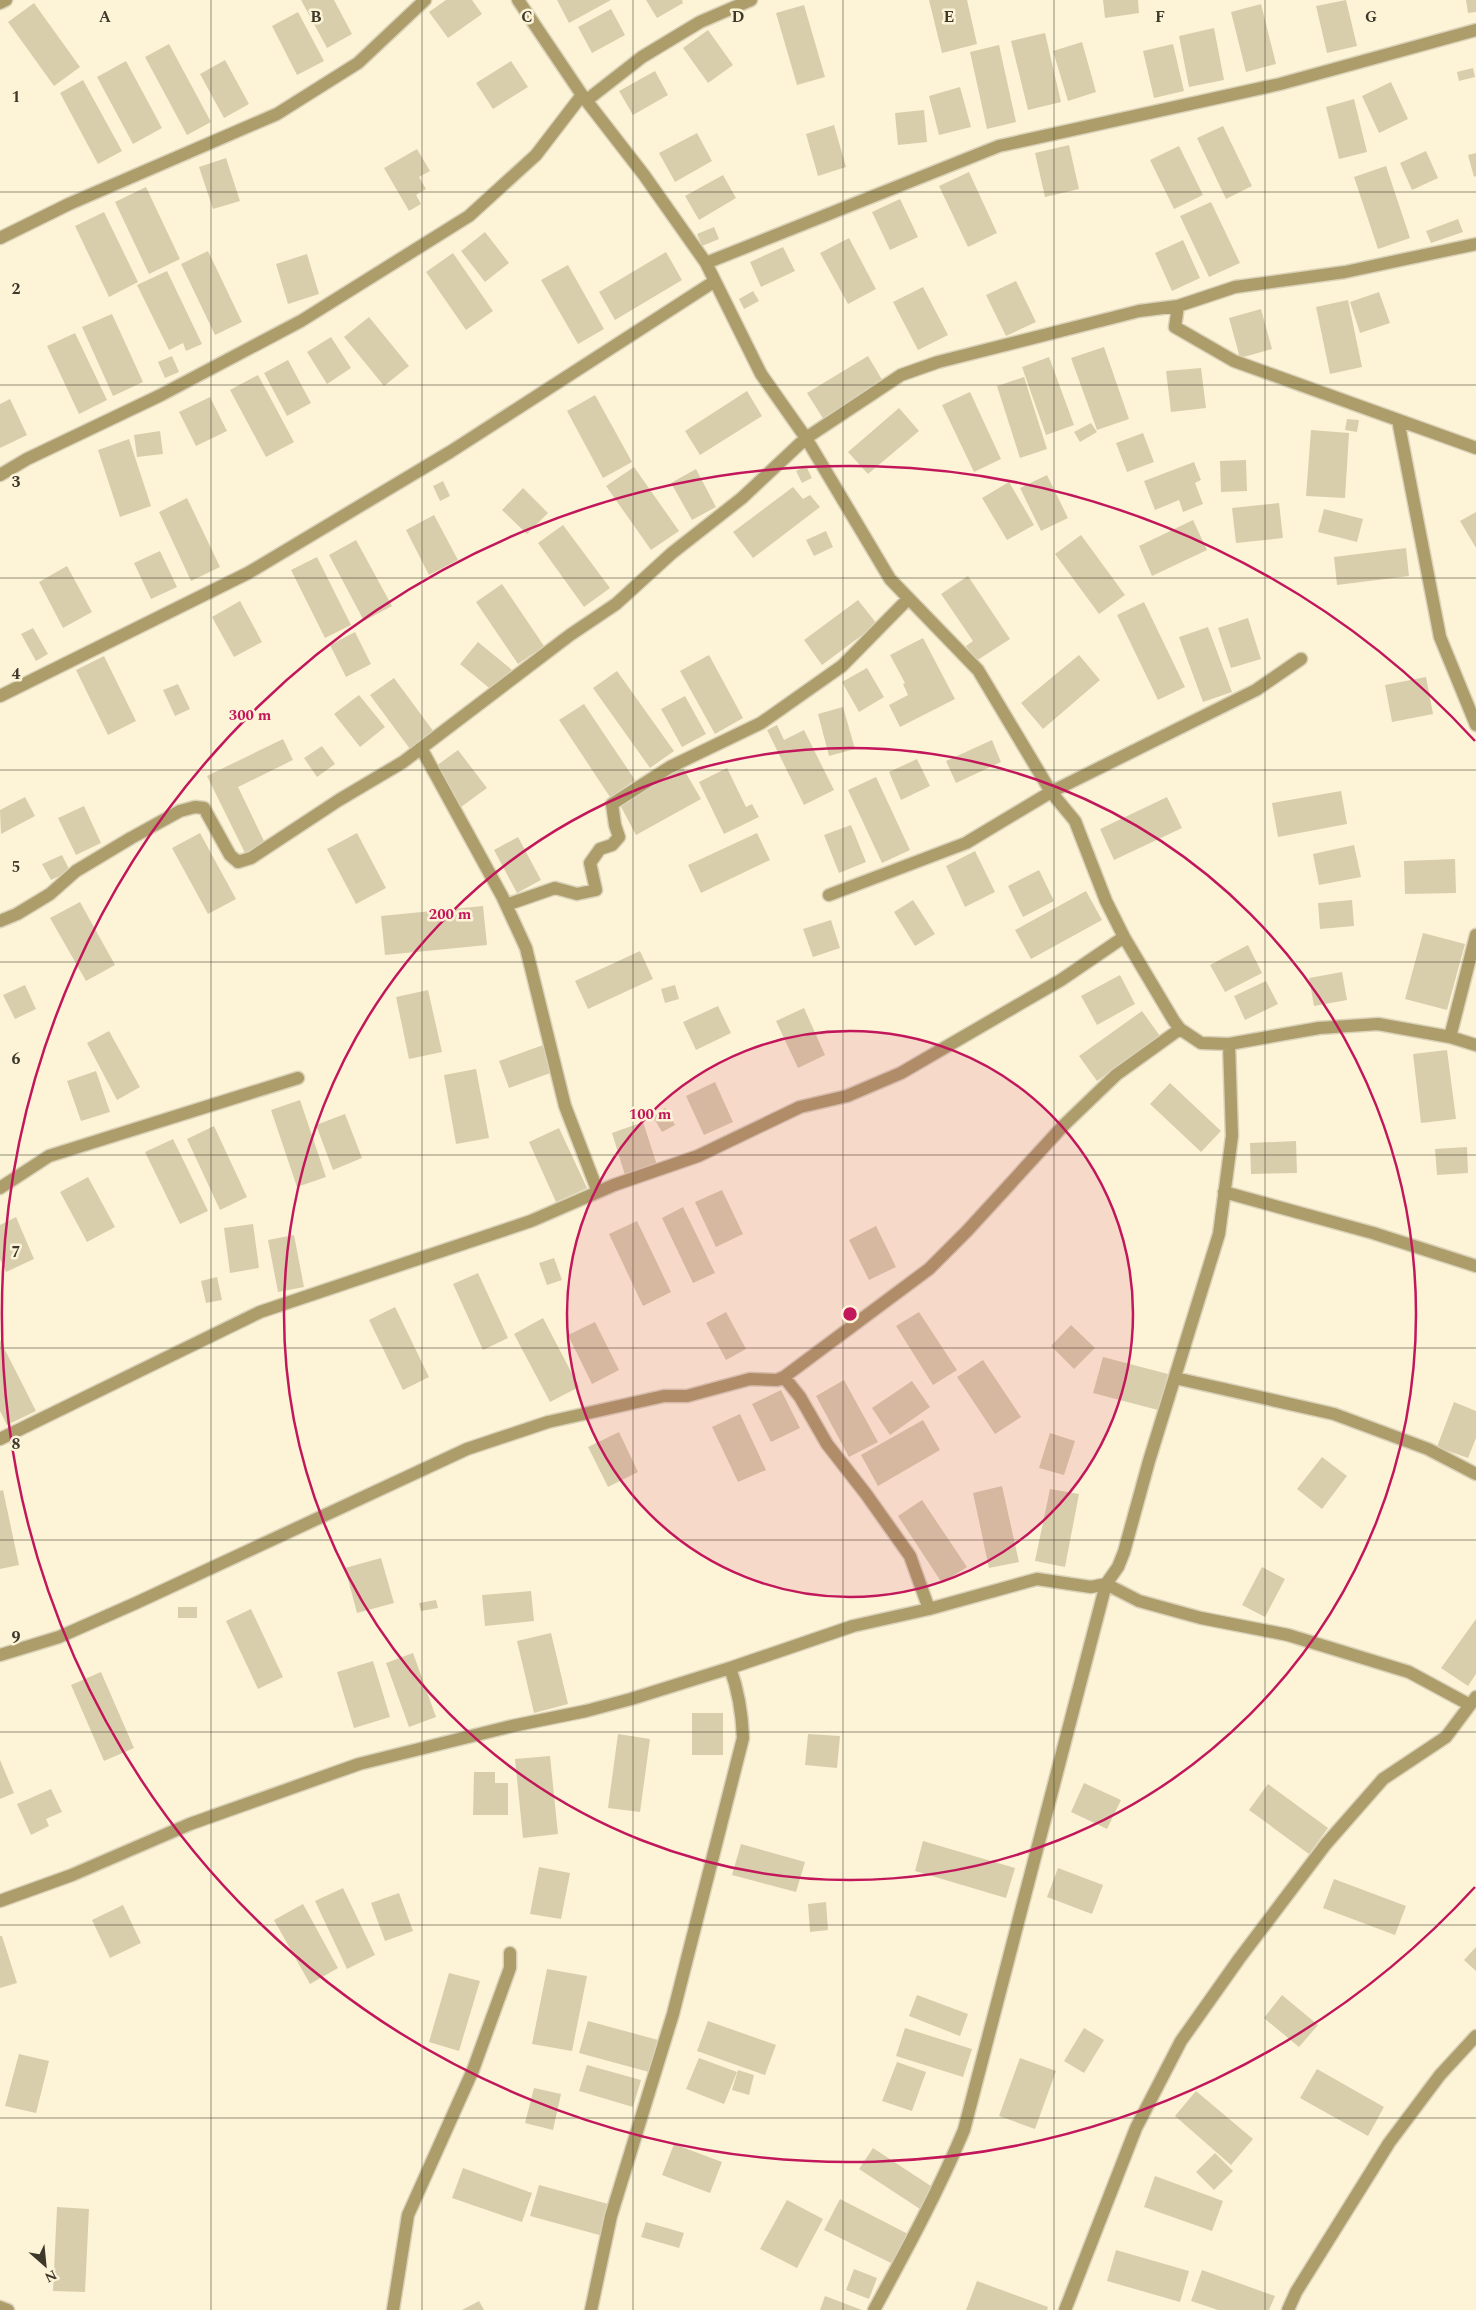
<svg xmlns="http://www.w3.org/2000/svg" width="1476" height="2310" viewBox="0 0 1476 2310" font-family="Spectral,serif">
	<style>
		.building { fill: #d9ceab }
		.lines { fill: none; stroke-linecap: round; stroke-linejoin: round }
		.street-casing { stroke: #dad2b9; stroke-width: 15 }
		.street { stroke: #ad9d6a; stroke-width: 12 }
		.grid { fill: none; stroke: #3c382a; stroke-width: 1; stroke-opacity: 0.55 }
		.ring { fill: none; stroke: #c2185b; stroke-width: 2.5 }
		.grid-label { font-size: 16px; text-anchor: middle; font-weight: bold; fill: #3c382a; stroke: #fdf4d8; stroke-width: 5; stroke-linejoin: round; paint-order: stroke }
		.centre { fill: #c2185b; stroke: #fdf4d8; stroke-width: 2.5 }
		.ring-label { font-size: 15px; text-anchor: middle; font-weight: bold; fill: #c2185b; stroke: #fdf4d8; stroke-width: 5; stroke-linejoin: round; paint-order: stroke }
	</style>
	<rect width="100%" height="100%" fill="#fdf4d8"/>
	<path class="building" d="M301 0H334L352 34 327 48Z
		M446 0H472L482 14 448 38 429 12Z
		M557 0H611L569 23Z
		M646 0H682L683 3 657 18Z
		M929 0H967L977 44 942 53Z
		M1103 0H1138L1139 13 1105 18Z
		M1346 0 1357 46 1327 53 1316 6Z
		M1466 0H1476V12L1468 13Z
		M34 3 80 67 54 86 8 22Z
		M1261 4 1276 64 1246 72 1231 12Z
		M804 5 825 77 797 85 776 13Z
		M611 9 625 35 592 53 578 27Z
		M298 12 324 61 297 75 272 26Z
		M1214 28 1224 80 1189 87 1179 36Z
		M708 30 733 65 708 83 683 48Z
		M1045 33 1061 102 1028 110 1011 41Z
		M1082 42 1096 92 1068 101 1053 51Z
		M169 44 211 122 187 135 145 57Z
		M1173 44 1184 91 1154 98 1143 51Z
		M999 45 1016 122 987 129 970 52Z
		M225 60 249 104 224 118 200 74Z
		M126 61 162 128 133 144 97 77Z
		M511 61 528 87 493 109 476 83Z
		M1473 68 1475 77 1459 81 1457 72Z
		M655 71 668 95 633 115 619 91Z
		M83 80 122 151 98 164 60 93Z
		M1391 82 1408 119 1379 133 1362 96Z
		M960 87 971 127 939 135 929 96Z
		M1354 99 1367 152 1339 159 1326 107Z
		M924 110 927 142 898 145 895 113Z
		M834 125 846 167 818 176 806 134Z
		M1223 126 1252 186 1226 199 1197 138Z
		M697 133 712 161 675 182 659 153Z
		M1069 145 1079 189 1045 197 1035 153Z
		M1179 146 1203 195 1174 209 1150 160Z
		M417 149 430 171 419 177 426 189 416 195 421 204 409 211 384 168Z
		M1426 151 1438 178 1412 190 1400 163Z
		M1476 153V176L1474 177 1468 155Z
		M226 158 240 201 213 209 199 167Z
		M1386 166 1410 238 1378 249 1354 177Z
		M969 172 997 233 968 247 939 186Z
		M723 175 736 198 699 220 685 196Z
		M146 187 180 259 149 274 115 202Z
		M900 199 918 237 890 250 872 212Z
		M1211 202 1240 263 1209 277 1180 216Z
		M104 212 138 282 109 297 75 226Z
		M1458 219 1463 232 1431 243 1426 231Z
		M714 227 719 239 702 246 697 234Z
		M485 232 509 263 485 282 461 251Z
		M849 238 876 289 848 304 820 253Z
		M1183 240 1200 278 1172 291 1155 253Z
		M783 247 795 271 761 287 750 262Z
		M208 251 242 322 215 335 181 264Z
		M666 252 682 280 615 320 599 292Z
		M453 253 493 311 466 330 426 272Z
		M307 254 319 294 288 304 276 264Z
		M568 265 604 329 578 344 541 280Z
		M167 271 202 344 186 351 183 343 169 350 137 285Z
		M1016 281 1036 322 1006 336 986 295Z
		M923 287 948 335 918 350 893 302Z
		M753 291 759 301 744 309 739 299Z
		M1379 292 1390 323 1360 333 1350 302Z
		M1348 300 1362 367 1330 374 1316 307Z
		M1261 309 1272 349 1240 358 1229 318Z
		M112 314 143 382 113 396 82 327Z
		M369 317 409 366 384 386 344 337Z
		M75 333 107 400 79 414 47 346Z
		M331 337 351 368 327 384 307 352Z
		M1104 347 1129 419 1097 430 1071 358Z
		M172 356 179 372 165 378 158 362Z
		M868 356 884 383 824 420 807 393Z
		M1049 357 1074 425 1046 435 1022 367Z
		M288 360 311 403 287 416 264 373Z
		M1201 368 1206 408 1171 412 1166 371Z
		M258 375 294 442 266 457 230 390Z
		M1024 377 1047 449 1020 458 997 386Z
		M747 391 762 416 700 455 685 431Z
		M970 392 1001 459 974 472 942 405Z
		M595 395 632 462 603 478 567 411Z
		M210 397 227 431 196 446 179 412Z
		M10 399 27 435 0 448V404Z
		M899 408 919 431 868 474 848 452Z
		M1347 419 1359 420 1357 432 1345 430Z
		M1091 423 1097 432 1080 442 1074 432Z
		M1311 430 1349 433 1345 498 1306 496Z
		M160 431 163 454 137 457 134 435Z
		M1143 433 1154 462 1127 472 1116 443Z
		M129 439 151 506 120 517 98 450Z
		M1246 460 1247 491 1221 492 1220 461Z
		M1194 462 1201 480 1195 483 1203 504 1183 512 1179 500 1155 510 1144 481Z
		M806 466 812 478 802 483 796 471Z
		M634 467 679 531 651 550 606 486Z
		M696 469 716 507 692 520 671 483Z
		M1047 475 1068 518 1041 531 1020 488Z
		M443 481 450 496 440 501 433 486Z
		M1009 482 1034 525 1007 540 982 498Z
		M793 487 803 499 810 495 820 507 753 558 733 532Z
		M523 488 548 513 527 534 502 510Z
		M187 498 220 567 191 581 159 512Z
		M1279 503 1283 538 1236 543 1232 508Z
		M1324 509 1363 519 1357 542 1318 532Z
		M1476 512V548L1460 521Z
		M434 515 458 560 429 575 406 530Z
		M1193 520 1207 550 1152 576 1139 546Z
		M563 525 610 588 584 607 538 543Z
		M826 531 833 547 814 556 806 540Z
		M1081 535 1125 595 1099 614 1055 554Z
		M356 540 392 606 364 621 329 555Z
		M1406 548 1409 576 1337 585 1334 557Z
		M160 551 177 587 151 599 134 563Z
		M317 557 351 625 325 638 291 570Z
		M67 566 92 612 63 628 39 582Z
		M968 576 1010 639 976 661 966 646 973 641 941 594Z
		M502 584 544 646 518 664 476 602Z
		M858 600 877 624 822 665 804 640Z
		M240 601 262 642 234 657 212 617Z
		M1144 602 1185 687 1158 700 1117 615Z
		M1248 618 1261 659 1231 668 1218 628Z
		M1208 627 1232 692 1203 702 1179 637Z
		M33 628 48 654 36 661 21 634Z
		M355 632 371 664 346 677 330 645Z
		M923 638 955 699 900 727 889 705 908 695 903 684 905 683 890 655Z
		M478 642 512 670 494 692 460 664Z
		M709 655 743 718 715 734 680 671Z
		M1079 655 1100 680 1043 729 1021 703Z
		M104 656 136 721 108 735 76 670Z
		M867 668 884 697 859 712 842 682Z
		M617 671 674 751 650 768 593 688Z
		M1426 677 1433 714 1392 722 1385 685Z
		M394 678 434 732 410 749 370 695Z
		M178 684 190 709 175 716 163 690Z
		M359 695 385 727 360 747 334 714Z
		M685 696 706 734 682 747 661 709Z
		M584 704 635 780 610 797 559 720Z
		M843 707 855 749 829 756 818 714Z
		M777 725 784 740 804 730 834 790 804 805 767 730Z
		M283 739 293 760 238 787 265 843 245 853 207 776Z
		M992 740 1001 762 956 783 946 761Z
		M322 746 335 764 317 777 304 758Z
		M458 750 487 788 461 807 432 769Z
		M917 759 930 786 901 800 889 772Z
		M683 768 701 799 636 835 619 803Z
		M727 768 746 807 752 804 759 817 724 834 699 782Z
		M876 777 910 850 882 863 848 790Z
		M1341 791 1347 824 1278 837 1272 803Z
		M25 797 35 816 1 834 0 810Z
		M1167 797 1182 828 1114 860 1100 829Z
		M84 806 101 843 76 855 58 818Z
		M851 825 866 862 839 873 824 835Z
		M200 833 236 899 208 914 172 848Z
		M357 833 386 888 356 904 327 849Z
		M757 833 770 860 701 893 688 865Z
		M518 837 541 880 517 893 494 850Z
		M1354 845 1361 877 1319 885 1313 854Z
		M975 851 995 892 965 907 946 866Z
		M62 855 70 871 51 880 42 864Z
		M1455 859 1456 893 1405 894 1404 861Z
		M1039 870 1054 901 1023 917 1008 886Z
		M1086 891 1102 920 1031 959 1015 930Z
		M913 900 935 934 915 946 894 912Z
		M1352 900 1354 926 1320 929 1318 903Z
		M80 902 115 965 86 981 50 918Z
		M483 906 487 945 385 955 381 916Z
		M831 920 840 948 813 957 803 929Z
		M1423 933 1465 944 1447 1010 1405 999Z
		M1248 945 1262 973 1225 992 1210 965Z
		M640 951 653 979 588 1009 575 981Z
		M1342 972 1347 1000 1314 1006 1309 978Z
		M1120 975 1135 1004 1097 1025 1081 996Z
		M1266 981 1278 1004 1245 1020 1234 996Z
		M25 985 36 1009 15 1019 3 995Z
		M675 985 679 999 665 1003 661 989Z
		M428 990 442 1052 409 1059 396 997Z
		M718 1006 731 1033 696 1050 683 1022Z
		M804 1008 825 1055 798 1068 776 1021Z
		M1142 1011 1160 1036 1097 1081 1079 1056Z
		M109 1031 140 1087 117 1100 87 1043Z
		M543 1045 553 1072 509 1088 499 1061Z
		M1447 1050 1456 1119 1421 1123 1413 1054Z
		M476 1069 489 1138 456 1144 444 1075Z
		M96 1071 110 1112 81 1121 67 1081Z
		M715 1082 733 1122 704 1135 686 1096Z
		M1170 1083 1221 1131 1201 1152 1150 1104Z
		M300 1100 326 1177 297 1187 271 1110Z
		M665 1108 675 1125 662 1132 652 1115Z
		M345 1114 362 1158 333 1170 316 1125Z
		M643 1122 657 1165 625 1175 612 1133Z
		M214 1126 247 1197 220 1210 187 1139Z
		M559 1128 587 1188 556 1202 529 1142Z
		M173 1139 208 1211 180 1224 145 1152Z
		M1296 1141 1297 1173 1251 1174 1250 1143Z
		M1467 1147 1468 1173 1437 1175 1435 1149Z
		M88 1177 115 1227 87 1242 60 1192Z
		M722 1190 743 1234 716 1247 695 1202Z
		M683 1207 715 1273 693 1283 662 1218Z
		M16 1217 34 1259 6 1272 0 1259V1225Z
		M637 1221 671 1292 643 1306 609 1234Z
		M253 1224 259 1268 230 1273 224 1228Z
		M876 1226 896 1267 869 1280 849 1240Z
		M294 1235 304 1287 278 1292 268 1240Z
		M554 1258 562 1280 547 1285 539 1263Z
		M478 1273 508 1338 483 1350 453 1284Z
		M217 1277 222 1300 206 1303 201 1281Z
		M395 1307 429 1377 403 1390 369 1320Z
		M726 1312 746 1349 726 1360 706 1323Z
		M919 1312 957 1370 933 1385 896 1326Z
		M543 1318 579 1387 550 1402 514 1334Z
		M595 1322 619 1370 592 1384 568 1335Z
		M1071 1325 1095 1348 1074 1369 1051 1346Z
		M0 1340 36 1411 7 1425 0 1411Z
		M1103 1357 1168 1374 1158 1410 1093 1393Z
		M983 1360 1021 1417 995 1434 957 1377Z
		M844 1380 878 1442 849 1457 816 1396Z
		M912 1381 930 1407 890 1435 872 1408Z
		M781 1390 800 1428 771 1442 752 1404Z
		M1454 1402 1476 1411V1438L1468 1458 1437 1447Z
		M740 1414 766 1470 738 1482 712 1427Z
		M923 1420 940 1450 878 1486 861 1455Z
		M619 1432 638 1472 608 1487 588 1447Z
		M1050 1433 1075 1441 1064 1475 1039 1468Z
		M1322 1457 1347 1476 1322 1509 1297 1489Z
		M1002 1486 1019 1562 989 1568 973 1493Z
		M1050 1489 1079 1494 1065 1567 1035 1561Z
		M3 1490 19 1565 0 1569V1491Z
		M922 1500 967 1567 942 1583 898 1516Z
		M381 1558 394 1603 357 1613 345 1568Z
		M1262 1567 1285 1579 1265 1617 1242 1605Z
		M531 1591 534 1621 485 1626 482 1595Z
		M436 1600 438 1608 421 1611 419 1603Z
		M178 1607H197V1618H178Z
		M251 1609 283 1677 258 1689 226 1621Z
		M1476 1619V1674L1468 1686 1441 1668Z
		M551 1633 568 1704 534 1713 517 1641Z
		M413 1653 436 1717 409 1727 386 1663Z
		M373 1661 390 1717 354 1728 337 1672Z
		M101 1672 134 1748 104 1761 71 1685Z
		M692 1713H723V1755H692Z
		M618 1734 650 1739 640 1812 608 1808Z
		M808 1734 840 1736 837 1768 805 1765Z
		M550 1756 558 1834 523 1838 515 1759Z
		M0 1760 14 1793 0 1799Z
		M474 1772H495V1783H508V1815H473Z
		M1084 1783 1121 1800 1107 1829 1071 1812Z
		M1268 1784 1328 1828 1309 1854 1249 1810Z
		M51 1789 62 1812 46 1819 49 1826 31 1835 17 1804Z
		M923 1841 1015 1868 1006 1898 915 1871Z
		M741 1844 805 1862 796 1892 732 1875Z
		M539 1867 570 1873 561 1919 530 1914Z
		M1058 1868 1103 1885 1092 1914 1047 1897Z
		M1334 1879 1406 1906 1395 1935 1323 1908Z
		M343 1888 375 1955 347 1969 315 1901Z
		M399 1893 413 1931 385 1941 371 1903Z
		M826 1902 828 1930 810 1932 808 1904Z
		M303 1904 338 1968 310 1984 274 1920Z
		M123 1905 141 1943 110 1958 92 1920Z
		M0 1936H2L17 1983 0 1988Z
		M1476 1947V1971L1464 1960Z
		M547 1969 587 1976 572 2051 532 2044Z
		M449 1973 480 1981 459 2051 429 2042Z
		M917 1995 968 2014 960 2036 909 2016Z
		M1282 1995 1318 2025 1299 2047 1264 2018Z
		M588 2021 658 2040 649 2072 579 2053Z
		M708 2021 776 2045 765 2075 697 2051Z
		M905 2028 972 2049 963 2077 896 2056Z
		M1084 2028 1104 2040 1084 2073 1064 2061Z
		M19 2054 49 2061 36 2113 5 2106Z
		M699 2058 737 2072 724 2104 686 2089Z
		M1020 2058 1056 2071 1035 2129 999 2116Z
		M897 2062 926 2072 912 2111 882 2101Z
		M587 2065 641 2080 633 2107 579 2091Z
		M1317 2069 1384 2107 1368 2136 1300 2098Z
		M738 2070 754 2075 749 2095 732 2090Z
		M534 2088 561 2094 553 2130 525 2123Z
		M1196 2091 1253 2139 1231 2165 1175 2116Z
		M674 2144 722 2162 710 2193 662 2175Z
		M873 2148 937 2190 923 2211 859 2169Z
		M1215 2153 1233 2171 1214 2190 1196 2172Z
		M463 2168 532 2193 522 2222 452 2198Z
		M1155 2176 1223 2201 1212 2231 1144 2207Z
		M539 2185 612 2205 603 2236 530 2216Z
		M840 2199 910 2235 895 2265 824 2230Z
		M787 2200 823 2219 797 2268 760 2249Z
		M57 2207 89 2209 85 2292 53 2291Z
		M646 2222 684 2233 679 2248 641 2237Z
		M1116 2250 1189 2271 1180 2302 1107 2281Z
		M854 2269 877 2278 869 2299 846 2290Z
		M1202 2270 1275 2296 1269 2310H1218L1191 2301Z
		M977 2281 1048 2307 1047 2310H966Z
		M825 2296 862 2310H820Z
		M479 2301 484 2310H462Z"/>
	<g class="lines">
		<g class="street-casing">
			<path id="street" d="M518 0 582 95 644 175 706 263 761 374 806 438 890 579 978 670 1051 792 1075 821 1106 901 1124 937 1174 1021 1180 1029 1201 1043 1229 1044 1319 1028 1378 1024 1450 1037 1476 1045
				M0 3 6 0
				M587 100 642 57 700 22 751 0
				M0 238 69 204 277 114 358 63 425 0
				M706 263 999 146 1280 84 1476 30
				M1178 306 1175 327 1234 361 1476 448
				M1398 420 1440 637 1476 725
				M0 475 27 459 161 395 301 321 469 216 536 155 582 95
				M0 696 248 573 450 452 715 281
				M421 748 502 896 526 948 565 1106 598 1192
				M829 895 966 843 1051 792 1256 690 1301 659
				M506 905 555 888 577 894 596 890 590 863 600 849 612 845 619 837 615 825 612 804 670 767 761 723 842 666 908 599
				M0 921 17 914 50 894 76 871 131 838 180 811 195 807 204 808 230 855 238 862 251 858 339 800 403 762 570 635 616 604 672 553 742 498 806 438 901 375 938 362 1139 311 1178 306 1235 287 1345 272 1476 244
				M1450 1037 1476 935
				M0 1188 49 1156 298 1078
				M1224 1192 1373 1233 1476 1266
				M784 1377 800 1397 827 1444 866 1494 910 1556 929 1609
				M1175 1378 1334 1414 1428 1449 1476 1474
				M0 1439 260 1312 531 1221 614 1185 698 1156 800 1107 847 1096 901 1073 1061 980 1124 937
				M0 1655 59 1637 136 1603 467 1449 548 1422 664 1396H687L750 1379 777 1380 784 1377 929 1269 967 1231 1064 1125 1116 1075 1180 1029
				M0 1901 72 1875 190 1824 359 1764 512 1726 586 1711 631 1699 730 1668 853 1626 929 1609 1037 1579 1091 1587 1106 1584 1118 1567 1124 1552 1149 1461 1219 1234 1232 1136 1229 1044
				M0 2307 8 2310
				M393 2310 408 2215 473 2070 510 1968V1953
				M591 2310 611 2216 673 2014 743 1738C742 1713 739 1692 730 1668
				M874 2310C906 2251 938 2192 964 2130L1106 1584 1139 1601 1201 1618 1288 1635 1409 1672 1470 1705 1476 1697
				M1065 2310 1136 2128 1181 2041 1239 1959 1326 1844 1383 1779 1446 1737 1470 1705
				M1288 2310 1296 2292 1389 2143 1440 2075 1476 2036"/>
		</g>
		<use href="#street" class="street"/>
	</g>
	<path class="grid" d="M211 0V2310M422 0V2310M633 0V2310M843 0V2310M1054 0V2310M1265 0V2310M0 192H1476M0 385H1476M0 578H1476M0 770H1476M0 962H1476M0 1155H1476M0 1348H1476M0 1540H1476M0 1732H1476M0 1925H1476M0 2118H1476"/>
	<circle cx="850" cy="1314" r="283" fill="#c2185b" fill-opacity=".12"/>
	<g class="ring">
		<circle cx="850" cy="1314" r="283"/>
		<circle cx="850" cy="1314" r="566"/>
		<path d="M1475 1887A848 848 0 1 1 1475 741"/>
	</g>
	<g class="grid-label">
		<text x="105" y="22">A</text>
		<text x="316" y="22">B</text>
		<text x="527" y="22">C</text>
		<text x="738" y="22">D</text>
		<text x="949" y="22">E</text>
		<text x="1160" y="22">F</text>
		<text x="1371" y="22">G</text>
		<text x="16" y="102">1</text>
		<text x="16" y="294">2</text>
		<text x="16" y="487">3</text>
		<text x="16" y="679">4</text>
		<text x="16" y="872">5</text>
		<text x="16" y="1064">6</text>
		<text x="16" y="1257">7</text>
		<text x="16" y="1449">8</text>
		<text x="16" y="1642">9</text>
	</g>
	<circle cx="850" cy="1314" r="8" class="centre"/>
	<g class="ring-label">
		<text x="250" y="720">300 m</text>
		<text x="450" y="919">200 m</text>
		<text x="650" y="1119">100 m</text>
	</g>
	<g transform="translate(45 2265) rotate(153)" stroke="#fdf4d8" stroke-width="4" paint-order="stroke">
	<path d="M0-4L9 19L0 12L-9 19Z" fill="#3c382a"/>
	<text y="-8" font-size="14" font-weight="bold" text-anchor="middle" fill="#3c382a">N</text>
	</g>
</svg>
